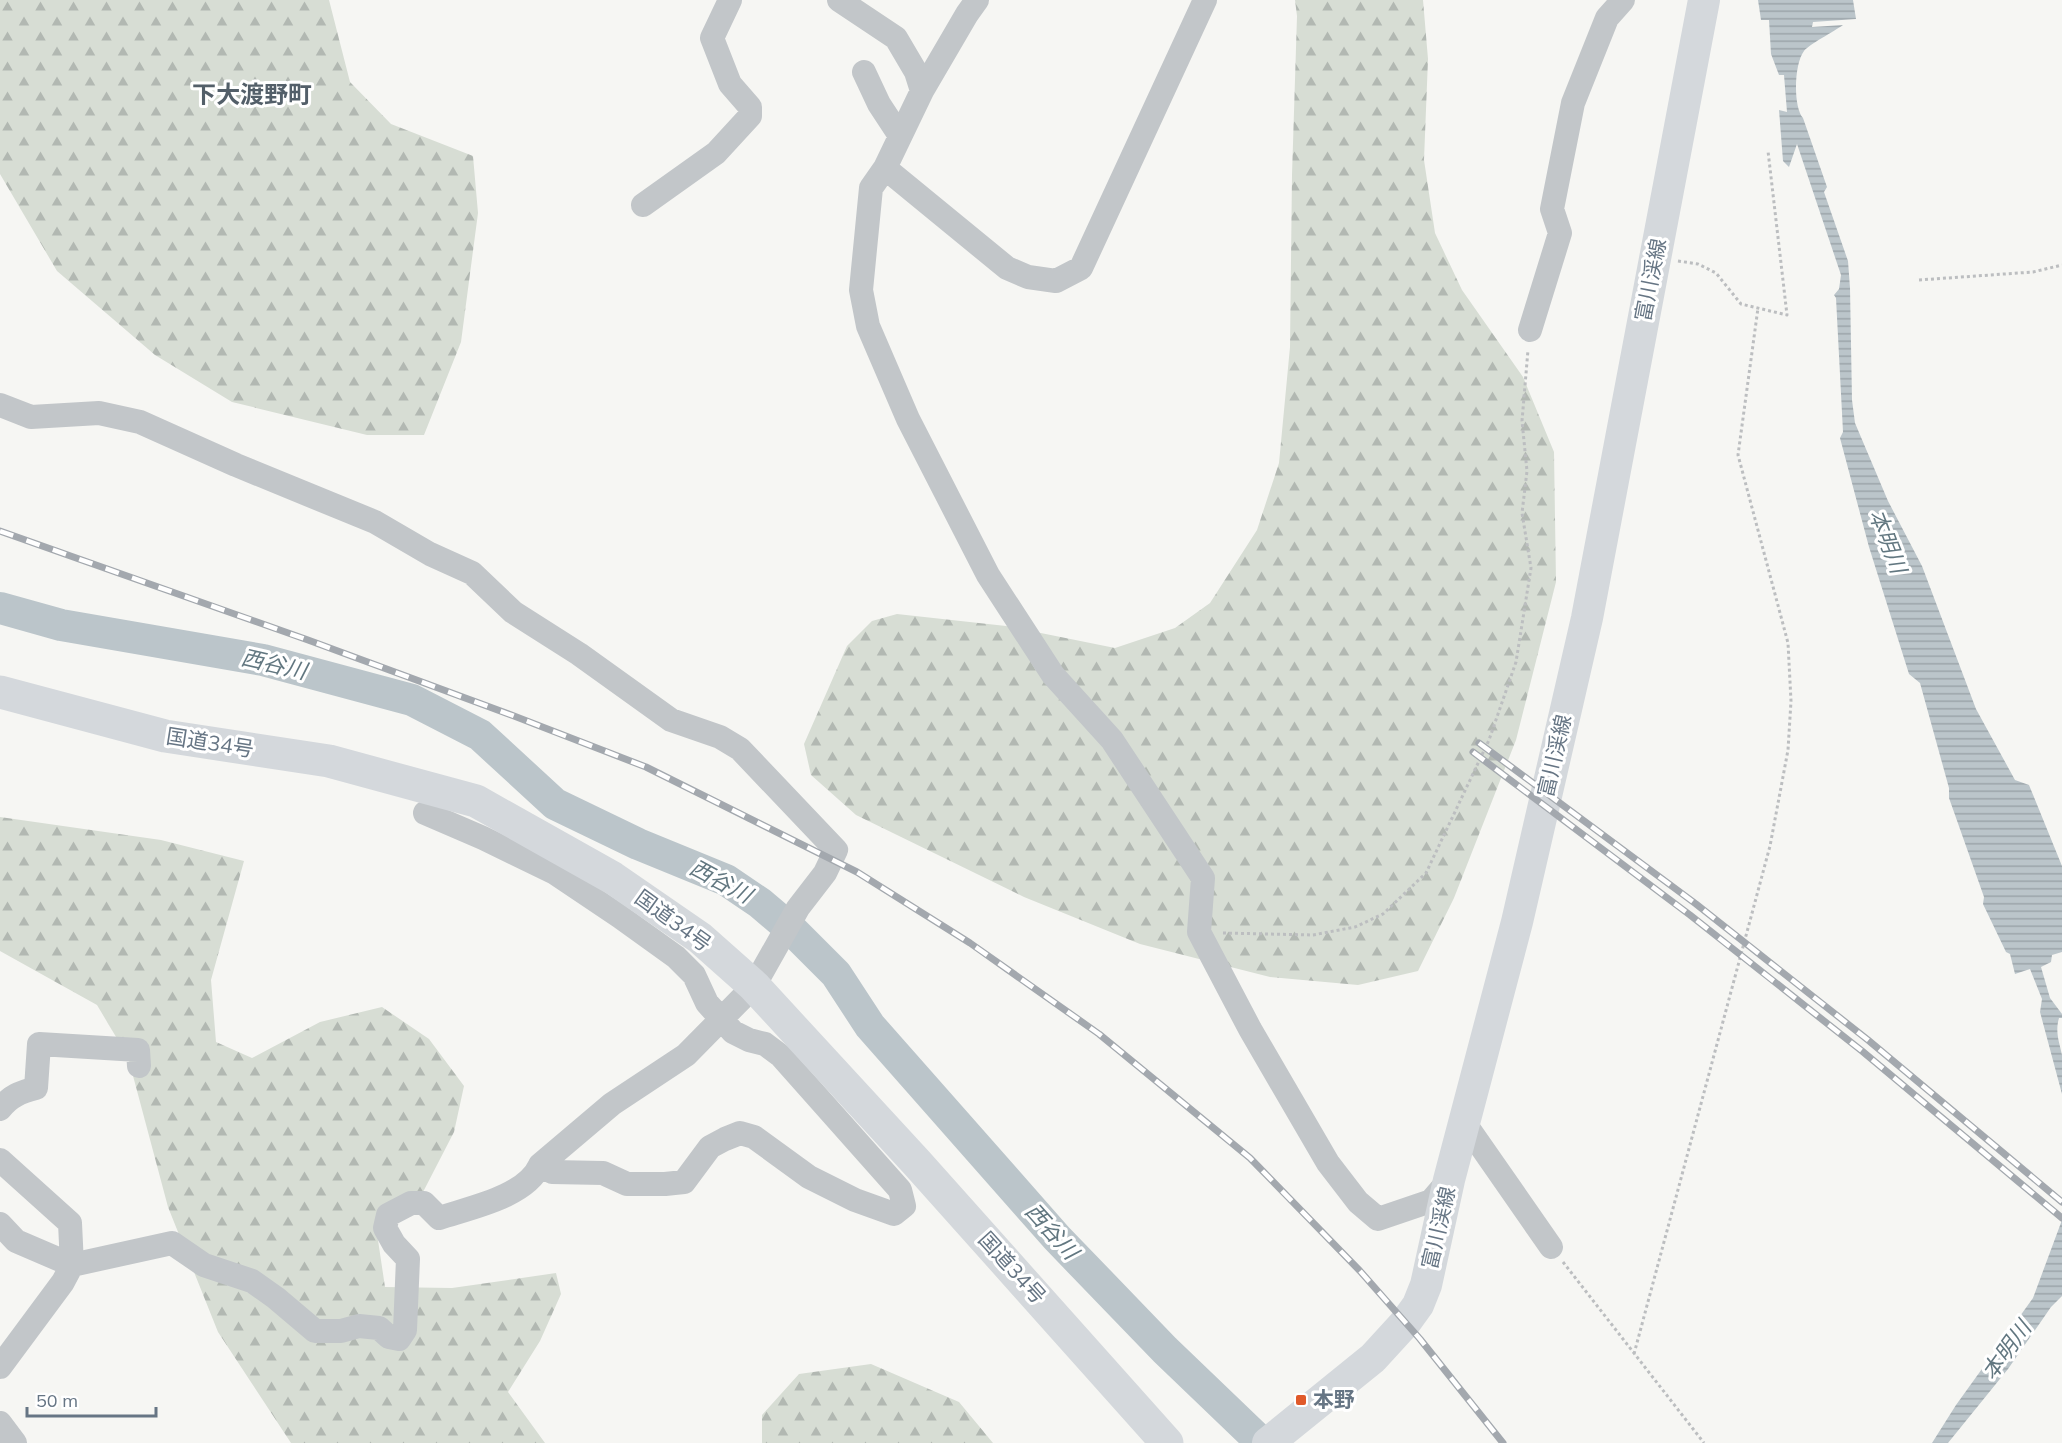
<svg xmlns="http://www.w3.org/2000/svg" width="2062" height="1443" viewBox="0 0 2062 1443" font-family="Mulish,'Noto Sans JP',sans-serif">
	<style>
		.forest { fill: url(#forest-firs) }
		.water { fill: url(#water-rules) }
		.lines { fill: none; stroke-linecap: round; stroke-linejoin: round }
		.river { stroke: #bbc5ca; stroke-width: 32 }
		.path { stroke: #bcbec0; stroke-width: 3; stroke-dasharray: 3 3; stroke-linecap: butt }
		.minor { stroke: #c2c6c9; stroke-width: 24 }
		.major { stroke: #d4d8dc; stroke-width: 32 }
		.highway { stroke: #d4d8dc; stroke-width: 33 }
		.rail-casing { stroke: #a3a8ae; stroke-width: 7 }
		.rail { stroke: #fff; stroke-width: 4.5; stroke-dasharray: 14; stroke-linecap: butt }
		.poi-dot { fill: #e05929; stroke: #fff; stroke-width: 2 }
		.labels { text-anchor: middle; stroke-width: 6; stroke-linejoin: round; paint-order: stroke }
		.street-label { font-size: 21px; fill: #667584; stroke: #fff }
		.poi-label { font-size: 21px; font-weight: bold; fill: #667584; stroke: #fff; text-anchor: start }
		.water-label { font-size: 22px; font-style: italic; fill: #627780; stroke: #fff }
		.quarter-label { font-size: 24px; font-weight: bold; fill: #535f69; stroke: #fff }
	</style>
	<defs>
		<pattern id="forest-firs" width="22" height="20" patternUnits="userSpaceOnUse" patternTransform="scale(1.5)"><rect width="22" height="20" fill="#d7ddd4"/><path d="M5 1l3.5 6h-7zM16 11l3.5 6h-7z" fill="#b2b8b2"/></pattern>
		<pattern id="water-rules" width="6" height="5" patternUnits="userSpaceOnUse" patternTransform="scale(1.5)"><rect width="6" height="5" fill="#bbc5ca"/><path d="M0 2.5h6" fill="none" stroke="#9ca5aa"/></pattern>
	</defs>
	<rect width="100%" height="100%" fill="#f6f6f3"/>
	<path class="forest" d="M0 0H329L350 82 391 124 473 156 478 213 461 342 424 435H367L232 402 155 355 57 271 0 174Z
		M1295 0H1423L1428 59 1424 160 1435 233 1462 290 1523 377 1554 452 1556 582 1516 740 1454 898 1418 971 1358 985 1270 977 1140 944 1024 897 856 815 811 775 804 744 847 646 872 621 897 614 1006 626 1115 648 1175 628 1210 603 1257 530 1279 463 1290 347 1292 175 1297 16Z
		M0 817 161 840 244 861 211 980 216 1042 252 1058 320 1022 382 1007 429 1039 464 1086 454 1132 422 1194 375 1220 385 1287 452 1288 556 1273 561 1294 540 1341 508 1392 545 1443H291L218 1332 168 1207 128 1057 97 1005 0 951Z
		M871 1364 959 1402 993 1443H762V1415L799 1374Z"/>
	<path class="water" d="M1758 0H1853L1856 19 1813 22 1812 27 1843 25C1835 31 1808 45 1804 51 1794 64 1793 107 1803 118L1827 187 1824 192 1848 261 1850 288 1852 400 1855 423 1888 501 1922 566 1976 709 2015 780 2029 785 2062 866V952L2052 955 2051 962 2041 967 2050 998 2062 1014V1018H2059C2055 1032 2059 1041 2062 1055 2062 1067 2062 1081 2062 1094L2040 1012 2042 999 2030 969 2015 974 2010 954 2006 952 1983 904 1984 897 1949 798V788L1920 683 1909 674 1869 547 1840 438 1843 432 1836 298 1834 295 1839 289 1841 275 1797 144 1789 167 1783 161 1779 110 1787 112 1784 75H1779L1771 54 1769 20H1761Z
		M2062 1220V1296L2051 1307 2008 1369 1948 1443H1932L1956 1405 2033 1298Z"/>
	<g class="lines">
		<path class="river" d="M0 608 61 625 263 660 412 700 480 735 555 804 638 844 726 880 760 903 793 931 836 974 870 1026 1057 1238 1165 1350 1262 1443"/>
		<path class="path" d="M1678 261 1698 264 1716 273 1741 304 1787 315 1768 151
			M1919 280 2033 272 2062 265
			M1223 933 1313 935 1355 927 1383 914 1426 873 1489 740 1516 662 1531 568 1522 513 1527 471 1522 421 1528 350
			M1563 1262 1704 1443
			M1634 1354 1770 846 1788 750 1791 701 1788 643 1738 455 1758 308"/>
		<path class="minor" d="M839 0 896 38 916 72 922 91 885 168 871 188 861 290 868 326 908 419 988 575 1053 675 1112 740 1203 878 1199 932 1250 1029 1328 1163 1358 1202 1378 1219 1431 1201 1449 1180
			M864 72 879 104 900 136
			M922 91 967 14 977 0
			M885 168 1007 268 1028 277 1056 281 1081 268 1205 0
			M643 205 716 153 750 116V107L730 84 712 38 730 0
			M1530 330 1560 233 1552 209 1573 103 1607 18 1623 0
			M0 405 31 417 99 413 140 422 236 465 375 522 430 554 472 573 513 612 579 654 671 720 720 737 740 749 836 850 825 873 798 908 754 986 686 1055 612 1104 540 1165
			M0 1109C10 1096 21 1092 36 1088L39 1044 138 1050 139 1066
			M1464 1122 1551 1247
			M0 1160 70 1223 72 1265 63 1282 0 1367
			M0 1224 16 1241 72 1265 172 1243 204 1265 252 1281 276 1298 315 1331H341L359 1326 379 1328 389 1337 399 1339 405 1330 408 1259 394 1244 385 1228 388 1215 411 1203H424L439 1218C469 1208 526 1197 540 1165L552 1172 603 1173 627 1184H665L684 1182 710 1147 725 1139 740 1133 754 1137 809 1177 855 1200 894 1214 904 1206 900 1190 781 1056 765 1044 749 1040 733 1032 707 1003 694 975 676 957 619 916 555 873 483 838 425 813
			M0 1423 15 1443"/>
		<path class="major" d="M1268 1443 1373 1358 1405 1323 1418 1305 1426 1285 1449 1180 1517 922 1587 618 1704 0"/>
		<path class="highway" d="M0 692 165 736 329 761 476 801 613 878 700 938 754 986 917 1163 1167 1443"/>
		<g class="rail-casing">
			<path id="rail" d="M0 531 308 640 514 716 646 767 857 872 970 943 1099 1034 1250 1158 1360 1271 1420 1339 1503 1443
				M1479 743 1696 904 1868 1040 2062 1202
				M1473 752 1690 915 1862 1051 2062 1218"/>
		</g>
		<use href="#rail" class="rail"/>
	</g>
	<rect class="poi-dot" x="1295" y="1394" width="12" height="12" rx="3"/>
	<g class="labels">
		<g class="street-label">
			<text transform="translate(1651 280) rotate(-79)" y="7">富川渓線</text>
			<text transform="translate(210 743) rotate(9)" y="7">国道34号</text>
			<text transform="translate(1555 756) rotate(-77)" y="7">富川渓線</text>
			<text transform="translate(673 921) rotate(36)" y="7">国道34号</text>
			<text transform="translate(1439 1228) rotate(-77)" y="7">富川渓線</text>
			<text transform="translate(1012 1268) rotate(48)" y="7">国道34号</text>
		</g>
		<g class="poi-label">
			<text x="1313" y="1407">本野</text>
		</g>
		<g class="water-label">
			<text transform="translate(1888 541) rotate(69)" y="8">本明川</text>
			<text transform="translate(274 664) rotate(13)" y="8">西谷川</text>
			<text transform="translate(721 881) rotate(28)" y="8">西谷川</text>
			<text transform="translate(1052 1231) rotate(48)" y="8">西谷川</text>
			<text transform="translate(2006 1350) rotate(-54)" y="8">本明川</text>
		</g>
		<g class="quarter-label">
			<text x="252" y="103">下大渡野町</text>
		</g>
	</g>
	<path d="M27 1407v9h129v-9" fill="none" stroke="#667584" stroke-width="3"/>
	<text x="36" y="1407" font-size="18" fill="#667584" stroke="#ffffff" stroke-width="4.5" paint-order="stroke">50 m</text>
</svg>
